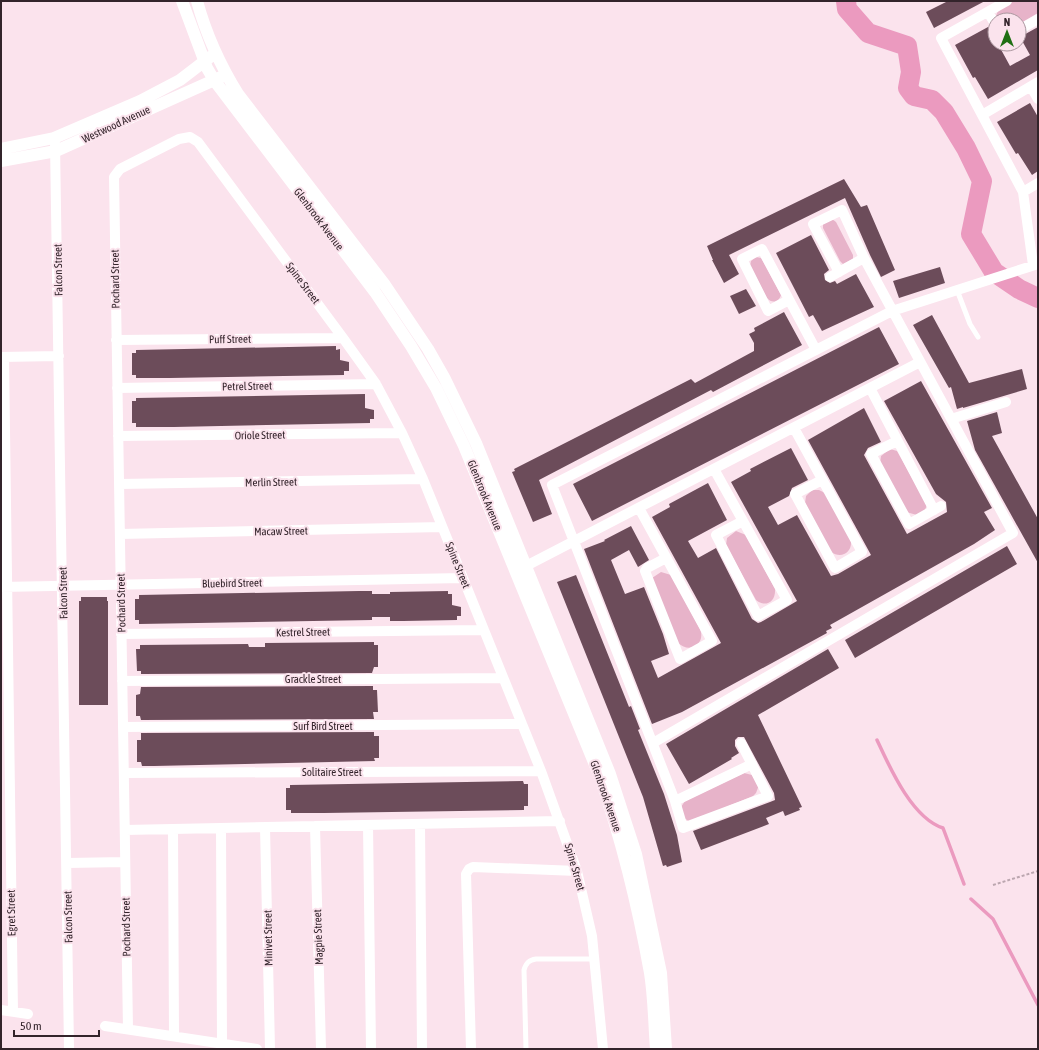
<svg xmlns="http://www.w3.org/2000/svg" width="1039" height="1050" viewBox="0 0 1039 1050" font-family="'Asap Condensed',sans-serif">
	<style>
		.green { fill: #e7b3c9 }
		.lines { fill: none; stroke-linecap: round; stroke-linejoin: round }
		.stream { stroke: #eb9abf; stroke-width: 3.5 }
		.river { stroke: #eb9abf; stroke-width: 20 }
		.building { fill: #6c4c5a }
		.path { stroke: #bba6af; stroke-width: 2; stroke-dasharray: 3 2; stroke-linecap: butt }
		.service { stroke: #fff; stroke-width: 5 }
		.minor { stroke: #fff; stroke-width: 10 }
		.tertiary { stroke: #fff; stroke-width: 12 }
		.labels { text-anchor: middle; stroke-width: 4; stroke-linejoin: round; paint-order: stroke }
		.street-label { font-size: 11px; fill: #33242b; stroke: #fbe3ed }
	</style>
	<rect width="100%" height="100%" fill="#fbe3ed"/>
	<path class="green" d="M1013 1H1038V13L1019 24V20H996C995 9 1005 6 1013 1Z
		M832 219 836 222 853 255V259L843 264 840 261 823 228V223Z
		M756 257 761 258 781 295C779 302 772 304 767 298L750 266 751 261Z
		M890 449 897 451 927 505 924 512 917 515 906 512 880 463 881 456Z
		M812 490H819L825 493 851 541C852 553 841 559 831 552L805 503 806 496Z
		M736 531 746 535 775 589C776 602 765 608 756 600L726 545 727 538Z
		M661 572 671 575 700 629C706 644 690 654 678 643L652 578Z
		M744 773 752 775 759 785 756 793 753 796 690 822 684 818 681 807 685 801Z"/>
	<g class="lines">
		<path class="stream" d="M877 740C890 768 912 818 943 828L964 884
			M971 899 993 919 1038 1005"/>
		<path class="river" d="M846 1 847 9 868 33 907 46 911 72 908 88 914 96 932 100 944 112 966 148 982 181 971 234 994 272 1019 289 1038 298"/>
	</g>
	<path class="building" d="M948 1H985L934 28 926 12Z
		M988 27 995 40V44H998L1010 66 1030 55 1020 37 1038 27V70L988 99 975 77 973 78 955 45Z
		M1030 103 1038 117V171L1032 175 1018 153 1016 154 997 122Z
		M844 179 861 207 867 205 895 270 881 277 870 255 845 198 729 255 739 274 724 283 712 260H713L707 246Z
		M811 235 829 270 824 274 825 280 830 283 835 281 837 284 856 274 874 307 822 331 813 315 809 317 776 253Z
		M940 267 945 283 899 298 893 281Z
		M746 289 756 306 739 314 730 296Z
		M784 312 802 345 713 392 711 390 539 480 552 514 533 522 512 472 515 471 514 469 691 379 695 383 754 351V343L749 334 755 331 754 328Z
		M932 315 969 383 1022 369 1027 389 963 408V407L957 409 951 387 949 388 913 325Z
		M879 327 899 364 592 521 573 484Z
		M336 346V350L340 349V360L349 362V371H344V375L170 378H136V375H132V353H136V350Z
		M921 381 992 508 984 512 995 530 974 544 830 625 832 628 826 631 827 633 682 712 652 724 584 549 605 541 604 540 631 526 649 560 638 567 629 550 611 560 625 594 644 587 663 634 669 654 651 661 658 678 721 643 652 517 670 507 669 504 708 483 727 520 688 541 698 558 716 548 752 619 758 623 761 622 797 601 731 482 751 471 750 469 791 448 808 480 792 488 789 496 768 507 778 525 797 515 831 576 838 574 871 555 808 440 864 408 881 442 868 448 864 455 907 534 947 512 946 502 936 494 884 401Z
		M365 394V408L374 410V419H370V423L174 427H136V423H132V401H136V398Z
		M997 412 1002 433 992 436 1038 519V563L975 450 967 421Z
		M1007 546 1017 564 855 658 845 640Z
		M576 575 629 707 631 706 640 729 638 730 664 794 677 835 682 862 667 867 666 865 663 866 643 797 557 582Z
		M359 591H372V594H390V592L448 591V594H452V605L461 607V616H457V620L403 621H390V617H372V620L139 624V620H135V599H139V595Z
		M81 597H107V601H108V705H79V601H81Z
		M374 642V645H378V667H374L372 673 141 674V671H137L136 649H140V645L248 644 249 647H265V643Z
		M828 649 839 668 758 715 802 807 799 808 800 810 785 816 783 811 766 818 769 824 701 850 693 831 770 802 775 800 774 793 744 737H738L735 740V746L739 753 731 758 732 759 689 784 666 744Z
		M373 686V690H377L378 712H373L374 719 141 720 140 716H136V695L140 694 141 687Z
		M374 732V736H379V758H374L375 761 154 766H142L141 762H137V740H141V733Z
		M523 781 524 784H528V806H524V810L324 813H291V810H286V788H290V785Z"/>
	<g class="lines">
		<path class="path" d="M993 885 1038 871"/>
		<path class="service" d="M957 290 970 324 978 337
			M526 1049 524 970C526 963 529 960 536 959H594"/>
		<path class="minor" d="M1007 1 941 38 1023 192 1033 265
			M988 12 995 24
			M1019 30 1038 19
			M1031 87 1038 99
			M982 115 1038 82
			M55 143 69 1049
			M1023 192 1038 183
			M830 277 864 258
			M789 300 768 311 742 259 762 249 816 350
			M116 340 343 338
			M1 357 59 356
			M4 357 13 1012
			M117 388 376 384
			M870 388 934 510
			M951 419 1006 402
			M794 428 862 552 835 568 795 494 822 480
			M118 436 402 433
			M897 441 871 454 909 524 941 506
			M714 469 787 600 758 616 716 535 743 521
			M119 484 423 479
			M639 508 712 641 680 659 645 571 647 568 666 558
			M120 534 442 527
			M526 566 920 362
			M1 587 463 578
			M121 634 484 630
			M122 681 503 678
			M123 727 522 724
			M653 743 1013 533 864 258 842 210 813 224 839 272
			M741 743 768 796 683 828 675 801 552 485 892 311 1038 264
			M124 773 541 771
			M675 801 752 764
			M420 824 422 1049
			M368 825 371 1049
			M315 826 321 1049
			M265 827 270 1049
			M221 828 222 1044
			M173 829 174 1036
			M125 830 560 821
			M67 863 125 862
			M1 1010 28 1014
			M105 1026 257 1049
			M128 1029 114 177 120 169 179 139 190 137 198 142 343 338 376 384 402 433 423 479 541 771 577 871 592 936 603 1049
			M471 1049 466 874 469 869 473 867 577 871"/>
		<path class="tertiary" d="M182 1 207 68 214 80 375 292 411 346 436 388 464 446 600 777C622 841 638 906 650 973 654 998 654 1024 656 1049
			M197 1C206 34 220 65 238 94L385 285 428 349 445 379 476 443 610 774 636 854 661 973 666 1049
			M1 149 54 138 140 101 180 80 210 57
			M1 161 56 151 221 77"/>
	</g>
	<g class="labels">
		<g class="street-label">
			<text transform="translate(116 124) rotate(-25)" y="4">Westwood Avenue</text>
			<text transform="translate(319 219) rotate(53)" y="4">Glenbrook Avenue</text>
			<text transform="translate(58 270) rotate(-91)" y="4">Falcon Street</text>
			<text transform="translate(115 279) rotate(-91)" y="4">Pochard Street</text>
			<text transform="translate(303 283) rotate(53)" y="4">Spine Street</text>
			<text transform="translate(230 339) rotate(-1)" y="4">Puff Street</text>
			<text transform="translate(247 386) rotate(-1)" y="4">Petrel Street</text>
			<text transform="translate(260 435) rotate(-1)" y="4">Oriole Street</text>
			<text transform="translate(271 482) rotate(-1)" y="4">Merlin Street</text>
			<text transform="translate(485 495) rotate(68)" y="4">Glenbrook Avenue</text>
			<text transform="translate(281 531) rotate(-1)" y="4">Macaw Street</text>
			<text transform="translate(458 565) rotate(68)" y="4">Spine Street</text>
			<text transform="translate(232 583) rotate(-1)" y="4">Bluebird Street</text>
			<text transform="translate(63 593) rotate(-91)" y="4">Falcon Street</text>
			<text transform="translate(121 603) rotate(-91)" y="4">Pochard Street</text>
			<text transform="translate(303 632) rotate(-1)" y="4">Kestrel Street</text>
			<text x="313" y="683">Grackle Street</text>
			<text x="323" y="730">Surf Bird Street</text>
			<text x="332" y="776">Solitaire Street</text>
			<text transform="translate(606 796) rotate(71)" y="4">Glenbrook Avenue</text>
			<text transform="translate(575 867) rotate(74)" y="4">Spine Street</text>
			<text transform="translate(11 913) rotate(-91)" y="4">Egret Street</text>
			<text transform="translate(68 917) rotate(-91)" y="4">Falcon Street</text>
			<text transform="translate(126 927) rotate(-91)" y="4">Pochard Street</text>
			<text transform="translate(318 937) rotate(-92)" y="4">Magpie Street</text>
			<text transform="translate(268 938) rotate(-91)" y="4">Minivet Street</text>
		</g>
	</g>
	<rect width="1039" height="1050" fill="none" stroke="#33242b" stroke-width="4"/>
	<g transform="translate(1007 32)"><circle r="19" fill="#fbe3ed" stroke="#ab979f"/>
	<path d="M0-3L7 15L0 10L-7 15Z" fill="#206f14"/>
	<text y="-6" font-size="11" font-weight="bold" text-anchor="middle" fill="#33242b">N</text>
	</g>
	<path d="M14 1030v6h85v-6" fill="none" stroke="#33242b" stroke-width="2"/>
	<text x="20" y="1030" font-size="12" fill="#33242b" stroke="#fbe3ed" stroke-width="3" paint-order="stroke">50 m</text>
</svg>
